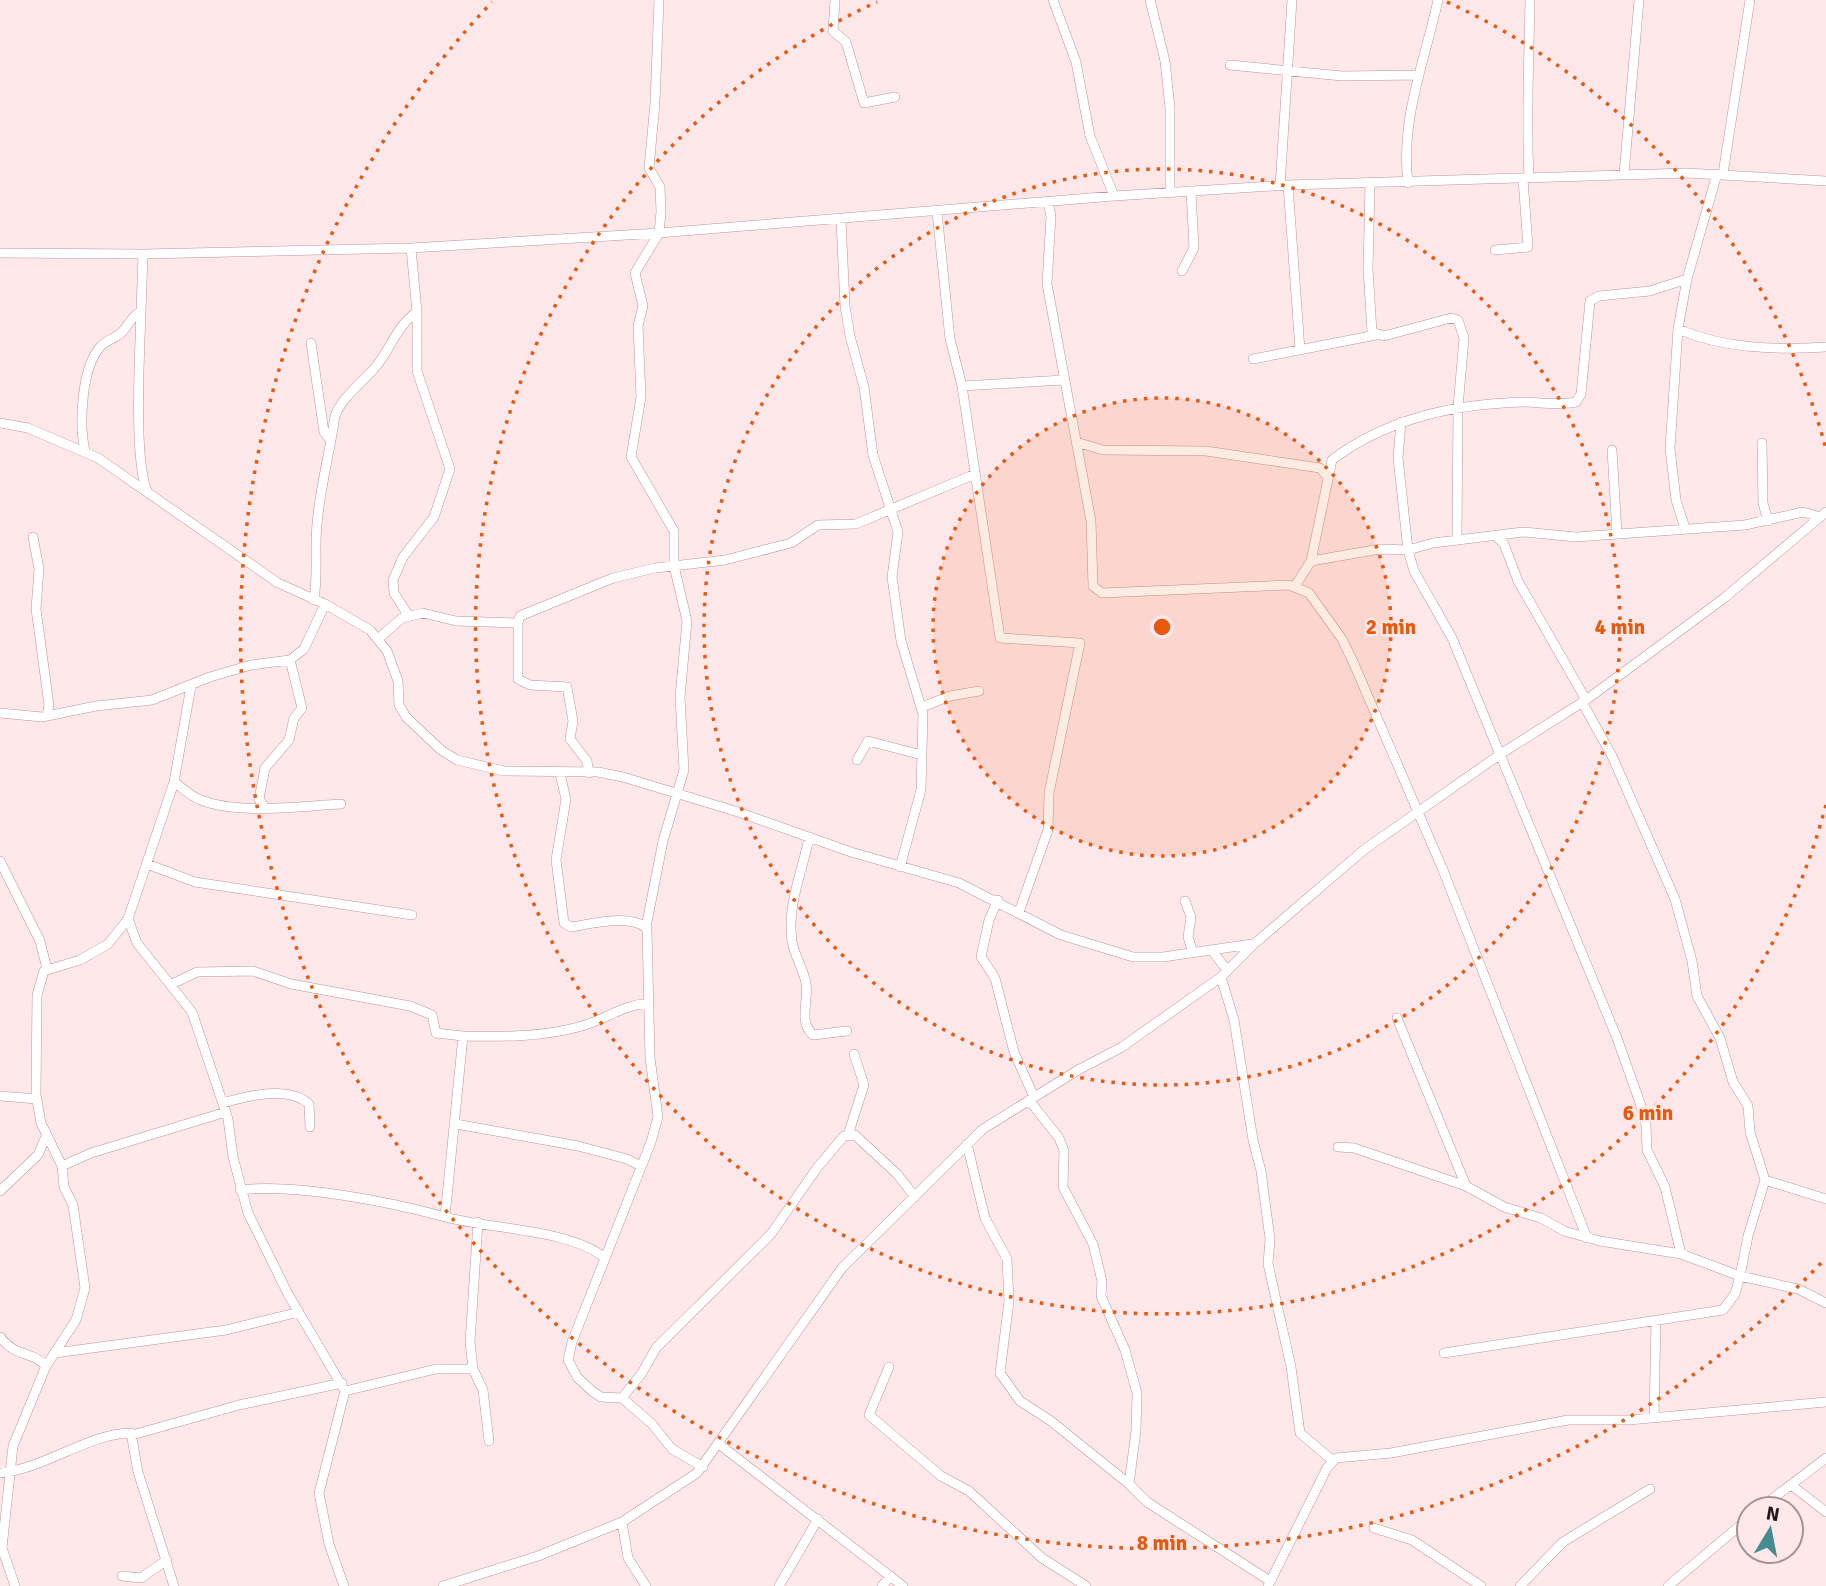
<svg xmlns="http://www.w3.org/2000/svg" width="1826" height="1586" viewBox="0 0 1826 1586" font-family="Signika,sans-serif">
	<style>
		.lines { fill: none; stroke-linecap: round; stroke-linejoin: round }
		.street-casing { stroke: #ba969b; stroke-width: 10 }
		.street { stroke: #fff; stroke-width: 9 }
		.ring { fill: none; stroke: #e8590c; stroke-width: 3.5; stroke-dasharray: 3.5 7 }
		.centre { fill: #e8590c; stroke: #ffe7ea; stroke-width: 3.5 }
		.ring-label { font-size: 21px; text-anchor: middle; font-weight: bold; fill: #e8590c; stroke: #ffe7ea; stroke-width: 5; stroke-linejoin: round; paint-order: stroke }
	</style>
	<rect width="100%" height="100%" fill="#ffe7ea"/>
	<g class="lines">
		<g class="street-casing">
			<path id="street" d="M835 0 833 31 846 42 864 103 895 97
				M1053 0 1076 62 1090 136 1114 196
				M1150 0 1165 61 1170 108V192
				M1230 65 1342 76 1418 75
				M1624 174 1639 0
				M1723 174 1750 0
				M1529 178C1526 118 1529 60 1530 0
				M1408 183C1400 120 1425 60 1438 0
				M1370 184 1368 269 1372 332 1384 336 1451 318 1458 320 1464 338 1458 407 1457 540
				M1288 185 1300 350
				M1280 186 1292 0
				M1048 202 1051 216 1047 284 1091 521 1093 586 1102 593 1289 585 1309 593 1342 639 1354 664 1443 870 1587 1238
				M937 212 950 339 962 386 1000 638 1080 643 1049 793 1048 830 1019 912
				M841 220 845 306 850 336 864 387 873 455 898 532 892 577 901 641 923 714 921 790 900 867
				M1495 250 1528 247 1523 179
				M0 253 143 254 411 248 659 233 1114 196 1288 185 1687 173 1826 181
				M1182 271 1194 248 1191 191
				M141 311C140 350 133 464 148 493
				M1678 329C1724 349 1777 350 1826 347
				M311 343 324 432 331 441
				M1253 359 1376 335
				M962 386 1064 380
				M1401 422 1398 458 1408 550 1414 571 1452 638 1617 1038 1640 1103 1646 1125 1647 1150 1665 1187 1681 1254
				M0 423 28 428 98 458 278 583 325 604 370 630 387 651 398 681 399 705 406 717 441 750 457 760 504 771 598 772 623 777 738 812 851 852 959 883 1061 935 1133 957H1163L1252 944
				M1076 442 1103 450 1206 451 1320 468 1327 476
				M1762 443 1763 503 1768 521
				M1612 450 1617 533
				M85 451C79 425 81 367 101 346 107 340 118 337 123 331 130 323 131 317 141 311L143 254
				M1685 528 1676 500 1670 448 1678 329 1687 279 1717 174
				M1495 535 1504 544 1518 581 1586 700
				M33 537 39 569 36 609 49 705 47 716
				M1311 561 1380 549 1408 550 1433 543 1523 532 1576 537 1745 525 1803 512 1820 517
				M1295 586 1311 561 1332 460C1387 418 1455 404 1522 402 1540 402 1558 406 1576 402L1581 394 1590 301 1599 296 1650 291 1687 279
				M314 600C317 581 316 565 316 546 316 503 329 458 335 416 343 395 364 382 377 365 391 348 397 325 417 312L411 248
				M408 615 394 593 393 580 403 557 434 517 450 469 417 371V312
				M518 623 520 616 613 578 655 568 725 560 791 543 818 525 856 524 975 474
				M379 638 402 618 423 613 456 621 518 623V679L530 685 567 687 573 721 570 739 587 761 589 773
				M922 707 950 696 979 691
				M0 713 42 717 96 706 152 700 210 677 251 665 290 660 304 649 325 604
				M857 760 868 741 922 755
				M560 774 566 799 556 860 564 923 571 927C591 924 632 913 647 929L650 1058 658 1117 651 1142 572 1342 568 1360 577 1377 592 1391 601 1397 622 1398 652 1424 672 1449 703 1467
				M174 782C183 788 191 797 201 800 239 815 301 806 341 804
				M264 807 259 799 265 768 289 740 294 718 302 708 290 660
				M809 838C802 873 787 904 792 941 794 955 803 968 806 983 809 1001 798 1021 813 1035L847 1031
				M0 861 40 941 47 969
				M147 864 195 882 412 915
				M998 900 989 920 981 957 995 978 1014 1052 1034 1097
				M1185 901 1191 917 1188 937 1193 953
				M128 919 137 943 192 1012 228 1119 233 1157 248 1213 288 1294 345 1391 319 1493 329 1544 344 1586
				M646 927 663 841 684 770 680 697 687 621 674 566V531L631 457 641 397 638 326 643 306 635 273 659 233 661 212 660 187 649 168 655 103 659 0
				M1213 952 1227 970
				M1221 977 1234 1020 1253 1140 1261 1171 1270 1239 1268 1264 1291 1367 1300 1433 1332 1460
				M172 984 197 972 253 971 291 984 410 1006 432 1015 436 1033 463 1036 445 1217
				M1397 1018 1466 1186 1504 1207 1541 1218 1564 1231 1600 1241 1681 1254 1740 1276 1798 1289 1826 1303
				M463 1036C503 1037 544 1037 582 1026 607 1019 622 1005 649 1003
				M0 1096 37 1099
				M1029 1100 1059 1138 1064 1151 1063 1187 1093 1244 1102 1281 1101 1296 1125 1350 1137 1393 1136 1431 1129 1484 1147 1502 1270 1581
				M223 1103C247 1096 289 1085 309 1104L310 1127
				M456 1124 578 1146 627 1159 641 1166
				M848 1135 864 1085 854 1054
				M967 1144 985 1218 1007 1259 1009 1301 1000 1373 1020 1401 1051 1421 1129 1484
				M1338 1147 1354 1148 1466 1186
				M62 1166 91 1153 226 1112
				M1765 1180 1826 1199
				M240 1190C295 1183 391 1202 445 1217 489 1229 570 1229 605 1258
				M0 1191 38 1155 46 1136
				M478 1222 470 1342 473 1369 483 1390 489 1441
				M0 1337C18 1359 29 1349 46 1366
				M55 1353 226 1330 299 1312
				M1444 1353 1723 1310 1735 1294 1740 1276 1748 1236 1765 1180 1750 1132 1748 1106 1733 1082 1720 1038 1697 996 1692 961 1675 899 1612 756 1582 702
				M889 1367 869 1415 941 1476 969 1491 1042 1558 1086 1586
				M345 1391 436 1369H473
				M622 1398 642 1373 656 1348 771 1234 817 1168 844 1136 855 1135 897 1174 915 1197
				M1654 1417 1656 1321
				M132 1435 239 1405 342 1383
				M720 1445 903 1586
				M0 1473C44 1469 90 1433 131 1433L138 1472 174 1586
				M1791 1485 1826 1512
				M1759 1509 1826 1458
				M622 1522 628 1558 646 1586
				M1374 1528 1412 1540 1481 1586
				M122 1576 141 1578 167 1560
				M15 1586 2 1548 13 1446 46 1366 76 1320 85 1288 73 1205 64 1187 62 1166 41 1123 36 1095 37 995 44 971 80 960 108 944 128 919 174 782 191 686
				M443 1586 538 1556 622 1522 697 1473 842 1268 983 1129 1078 1070 1122 1047 1221 977 1254 944 1365 849 1502 753 1586 700 1723 599 1826 512
				M779 1586 818 1519
				M882 1586 890 1577
				M1268 1586 1327 1468 1336 1458 1391 1453 1568 1420H1629L1826 1402
				M1520 1586 1563 1542 1650 1489
				M1668 1586 1749 1518"/>
		</g>
		<use href="#street" class="street"/>
	</g>
	<circle cx="1162" cy="627" r="229" fill="#e8590c" fill-opacity=".12"/>
	<g class="ring">
		<circle cx="1162" cy="627" r="229"/>
		<circle cx="1162" cy="627" r="458"/>
		<path d="M1826 805A687 687 0 1 1 877 2M1447 2A687 687 0 0 1 1826 449"/>
		<path d="M1821 1263A916 916 0 0 1 492 2"/>
	</g>
	<circle cx="1162" cy="627" r="10" class="centre"/>
	<g class="ring-label">
		<text x="1391" y="634">2 min</text>
		<text x="1620" y="634">4 min</text>
		<text x="1648" y="1120">6 min</text>
		<text x="1162" y="1550">8 min</text>
	</g>
	<g transform="translate(1770 1530) rotate(10)"><circle r="33" fill="#ffe7ea" stroke="#a79396" stroke-width="2"/>
	<path d="M0-5L12 26L0 18L-12 26Z" fill="#458d90"/>
	<text y="-10" font-size="19" font-weight="bold" text-anchor="middle" fill="#231618">N</text>
	</g>
</svg>
